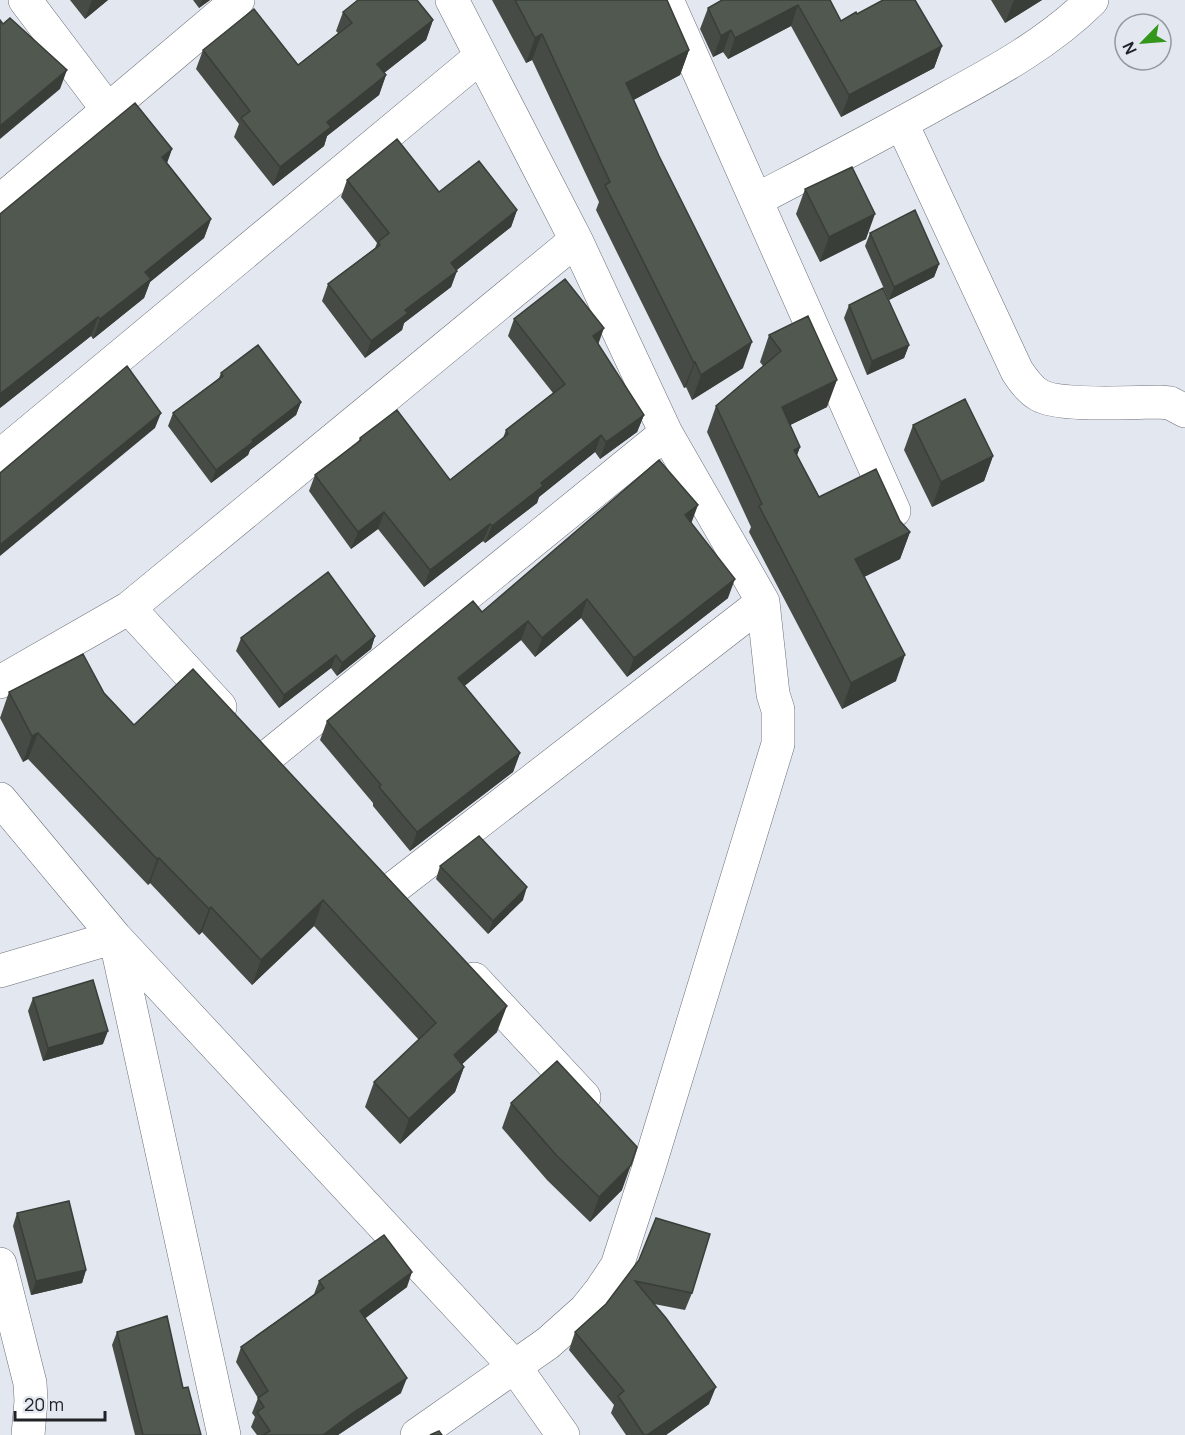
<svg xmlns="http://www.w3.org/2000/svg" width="1185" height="1435" viewBox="0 0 1185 1435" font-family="Manrope,sans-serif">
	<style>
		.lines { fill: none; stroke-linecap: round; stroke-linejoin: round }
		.minor-casing { stroke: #6b6f78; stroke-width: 34 }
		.minor { stroke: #fff; stroke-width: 33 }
		.wall { fill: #464c45 }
		.shaded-wall { fill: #393e38 }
		.building { fill: #515850; stroke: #393e38; stroke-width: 1.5 }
	</style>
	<rect width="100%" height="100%" fill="#e2e7f0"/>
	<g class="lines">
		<g class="minor-casing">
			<path id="minor" d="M25 0 108 110
				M667 0 894 511
				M902 124 1017 371C1023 380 1030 390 1039 395 1059 407 1132 402 1159 402L1170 403 1185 411
				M756 200C819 167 883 134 945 99 997 71 1050 42 1092 0
				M0 201 238 0
				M0 456 480 57
				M129 608 220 707
				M0 682 129 608 576 240
				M267 757 666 433
				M0 799 115 937 515 1367 563 1435
				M391 890 763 602
				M0 971 115 937 224 1435
				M474 979 584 1097
				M0 1264 30 1383 31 1401 28 1435
				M417 1435 548 1343 585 1310 601 1290 617 1266 649 1167 778 744V710L773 694 763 602 666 433 576 240 452 0"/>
		</g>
		<use href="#minor" class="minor"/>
	</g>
	<path class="wall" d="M70 0H108L85 19Z
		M193 0H210L199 8Z
		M492 0H667L689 50 680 75 633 100 743 368 692 400 686 387 684 388 596 210 599 202 532 60 526 63Z
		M830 0 841 21 857 14 942 46 934 68 841 117 791 26 728 59 723 52 713 57 700 29 708 8Z
		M991 0H1042L1005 23Z
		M343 12 433 20 426 40 384 73 386 75 379 95 327 136 324 146 273 186 234 137 239 124 196 69 203 50 298 65 338 33 336 31Z
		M172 149 167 163 211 219 204 238 150 282 144 298 93 339 91 336 0 408Z
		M347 180 439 192 517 210 511 227 457 270 451 287 404 323 402 330 365 358 322 301 328 284 375 248 377 243 341 197Z
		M805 189 866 239 820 262 796 214Z
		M870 233 939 264 934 277 889 300 865 246Z
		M849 305 909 345 904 358 867 375 844 318Z
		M514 319 598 344 644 415 637 432 600 459 595 452 539 497 537 503 485 543 483 541 424 587 378 529 351 549 309 491 315 475 358 443 360 438 450 480 503 438 506 430 553 393 508 336Z
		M769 335 827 407 790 425 800 447 797 455 819 497 900 521 910 532 900 559 864 577 896 681 842 709 749 532 751 527 707 432 716 406 763 366 760 362Z
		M221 373 301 402 296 415 250 450 248 455 211 483 168 426 173 413 219 378Z
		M913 425 993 456 984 481 932 507 904 450Z
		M691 523 728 598 627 677 581 618 535 657 521 640 464 686 520 753 513 772 410 851 373 806V803L320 740 327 721 482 612Z
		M375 636 371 649 337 676 331 668 279 708 236 651 241 638Z
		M9 692 104 693 134 725 497 1032 462 1064 464 1067 455 1092 400 1144 365 1107 374 1082 419 1040 314 926 252 985 202 932 199 935 150 883 148 885 28 759 23 762 0 718Z
		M440 866 523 900 488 934 436 879Z
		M33 998 103 1044 43 1061 28 1011Z
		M511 1103 622 1190 590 1222 547 1180 502 1128Z
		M17 1213 86 1270 82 1283 31 1295 13 1226Z
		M639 1260 692 1293 685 1310 654 1304 709 1404 666 1435H626L611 1413 614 1405 569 1350 575 1332 606 1304Z
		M319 1281 407 1287 365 1318 401 1393 338 1435H257L251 1427 255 1417 252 1413 258 1398 236 1362 241 1347 314 1294Z
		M117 1332 183 1388 201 1435H135L112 1345Z"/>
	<path class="shaded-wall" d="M92 0H108L85 19Z
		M202 0H210L199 8Z
		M1014 0H1042L1005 23Z
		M798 5 791 26 728 59 735 38Z
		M433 20 426 40 370 84 377 64Z
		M731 30 723 52 713 57 721 36Z
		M542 34 532 60 526 63 535 38Z
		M942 46 934 68 841 117 849 95Z
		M689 50 680 75 617 109 626 83Z
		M67 70 60 89 0 139V126Z
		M386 75 379 95 327 136 324 146 273 186 280 167 327 122Z
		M172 149 165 168 162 157Z
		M517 210 511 227 445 279 451 263Z
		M875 214 866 239 820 262 829 237Z
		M211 219 204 238 150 282 144 298 93 339 100 319 145 272Z
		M939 264 934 277 889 300 894 287Z
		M457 271 451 287 404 323 402 330 365 358 371 341 405 310Z
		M98 317 91 336 0 408V394Z
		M604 328 598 345 593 336Z
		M752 342 743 368 692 400 701 375Z
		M909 345 904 358 867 375 872 361Z
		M695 362 686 387 684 388 694 363Z
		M837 380 827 407 772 434 782 407Z
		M301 402 296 415 250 450 248 455 211 483 216 470 252 440Z
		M161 413 155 428 0 556V545Z
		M644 415 637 432 600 459 606 442Z
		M601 435 595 452 539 497 537 503 485 543 492 526 541 483Z
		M800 447 790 474 794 450Z
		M993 456 984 481 932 507 941 482Z
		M698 505 691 524 685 515Z
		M384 512 378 529 351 549 358 532Z
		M490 524 483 541 424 587 430 570Z
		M910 532 900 559 846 586 855 559Z
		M735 579 728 598 627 677 634 658Z
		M587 599 581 618 535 657 542 638Z
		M528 621 521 640 451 697 458 678Z
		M375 636 371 649 337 676 342 663Z
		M336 655 331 668 279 708 284 695Z
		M905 655 896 681 842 709 851 683Z
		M38 733 28 759 23 762 32 736Z
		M520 753 513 772 410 851 417 832Z
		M159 858 150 883 148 885 157 859Z
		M527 887 523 900 488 934 493 921Z
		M323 900 314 926 252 985 261 960Z
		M211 907 202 932 199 935 209 909Z
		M507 1006 497 1032 444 1081 454 1055Z
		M108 1031 103 1044 43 1061 48 1048Z
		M464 1067 455 1092 400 1144 409 1119Z
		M631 1165 622 1190 590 1222 599 1197Z
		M86 1270 82 1283 31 1295 36 1281Z
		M412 1272 407 1287 355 1326 360 1311Z
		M407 1378 401 1393 338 1435H323L354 1412Z
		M716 1387 709 1404 666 1435H647Z"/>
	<path class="building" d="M358 0H417L433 20 377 64 386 75 327 122 331 127 280 167 241 118 250 111 203 50 254 9 298 65 352 23 343 12Z
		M515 0H667L689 50 626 83 659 156 752 342 701 375 695 362 694 363 605 185 610 182 542 34 535 38Z
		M722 0H830L841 21 856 12 857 14 883 0H915L942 46 849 95 798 5 735 38 731 30 721 36 708 8Z
		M10 18 67 70 0 126V20L3 24Z
		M135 103 172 149 162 157 211 219 145 272 151 279 100 319 98 317 0 394V214Z
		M397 139 439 192 479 161 517 210 451 263 457 271 405 310 408 313 371 341 328 284 380 245 378 242 389 233 347 180Z
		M852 167 875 214 829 237 805 189Z
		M915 210 939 264 894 287 870 233Z
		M565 279 604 328 593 336 644 415 606 442 601 435 541 483 543 486 492 526 490 524 430 570 384 512 358 532 315 475 361 440 360 438 397 410 450 480 508 434 506 430 565 384 514 319Z
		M883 288 909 345 872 361 849 305Z
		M808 316 837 380 782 407 800 447 794 450 819 497 876 469 900 521 910 532 855 559 905 655 851 683 759 506 762 504 716 406 781 351 769 335Z
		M258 345 301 402 252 440 253 442 216 470 173 413 223 376 221 373Z
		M127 366 161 413 0 545V473Z
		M965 399 993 456 941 482 913 425Z
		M659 460 698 505 685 515 735 579 634 658 587 599 542 638 528 621 458 678 520 753 417 832 379 787 381 785 327 721 473 601 482 612Z
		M328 572 375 636 342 663 336 655 284 695 241 638Z
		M83 654 104 693 134 725 193 669 507 1006 454 1055 464 1067 409 1119 374 1082 436 1023 323 900 261 960 211 907 209 909 159 858 157 859 38 733 32 736 9 692Z
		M479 836 527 887 493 921 440 866Z
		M93 980 108 1031 48 1048 33 998Z
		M557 1061 637 1147 631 1165 599 1197 556 1155 511 1103Z
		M69 1201 86 1270 36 1281 17 1213Z
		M656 1218 710 1234 692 1293 635 1281 666 1318 716 1387 647 1435H644L618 1396 624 1391 575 1332 606 1304 639 1260Z
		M384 1235 412 1272 360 1311 407 1378 354 1412 323 1435H263L270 1431 257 1412 264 1407 258 1398 268 1391 241 1347 324 1288 319 1281Z
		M167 1316 183 1388 188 1387 201 1435H143L117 1332Z
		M439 1431 442 1435H430Z"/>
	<g transform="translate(1143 42) rotate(245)"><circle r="28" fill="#e2e7f0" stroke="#94989f" stroke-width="1.5"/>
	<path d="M0-4.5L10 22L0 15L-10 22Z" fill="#34971b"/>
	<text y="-9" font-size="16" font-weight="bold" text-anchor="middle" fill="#202226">N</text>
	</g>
	<path d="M15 1411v9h90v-9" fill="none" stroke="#202226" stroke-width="3"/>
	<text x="24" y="1411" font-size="18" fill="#202226" stroke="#e2e7f0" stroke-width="4.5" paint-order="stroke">20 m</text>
</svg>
